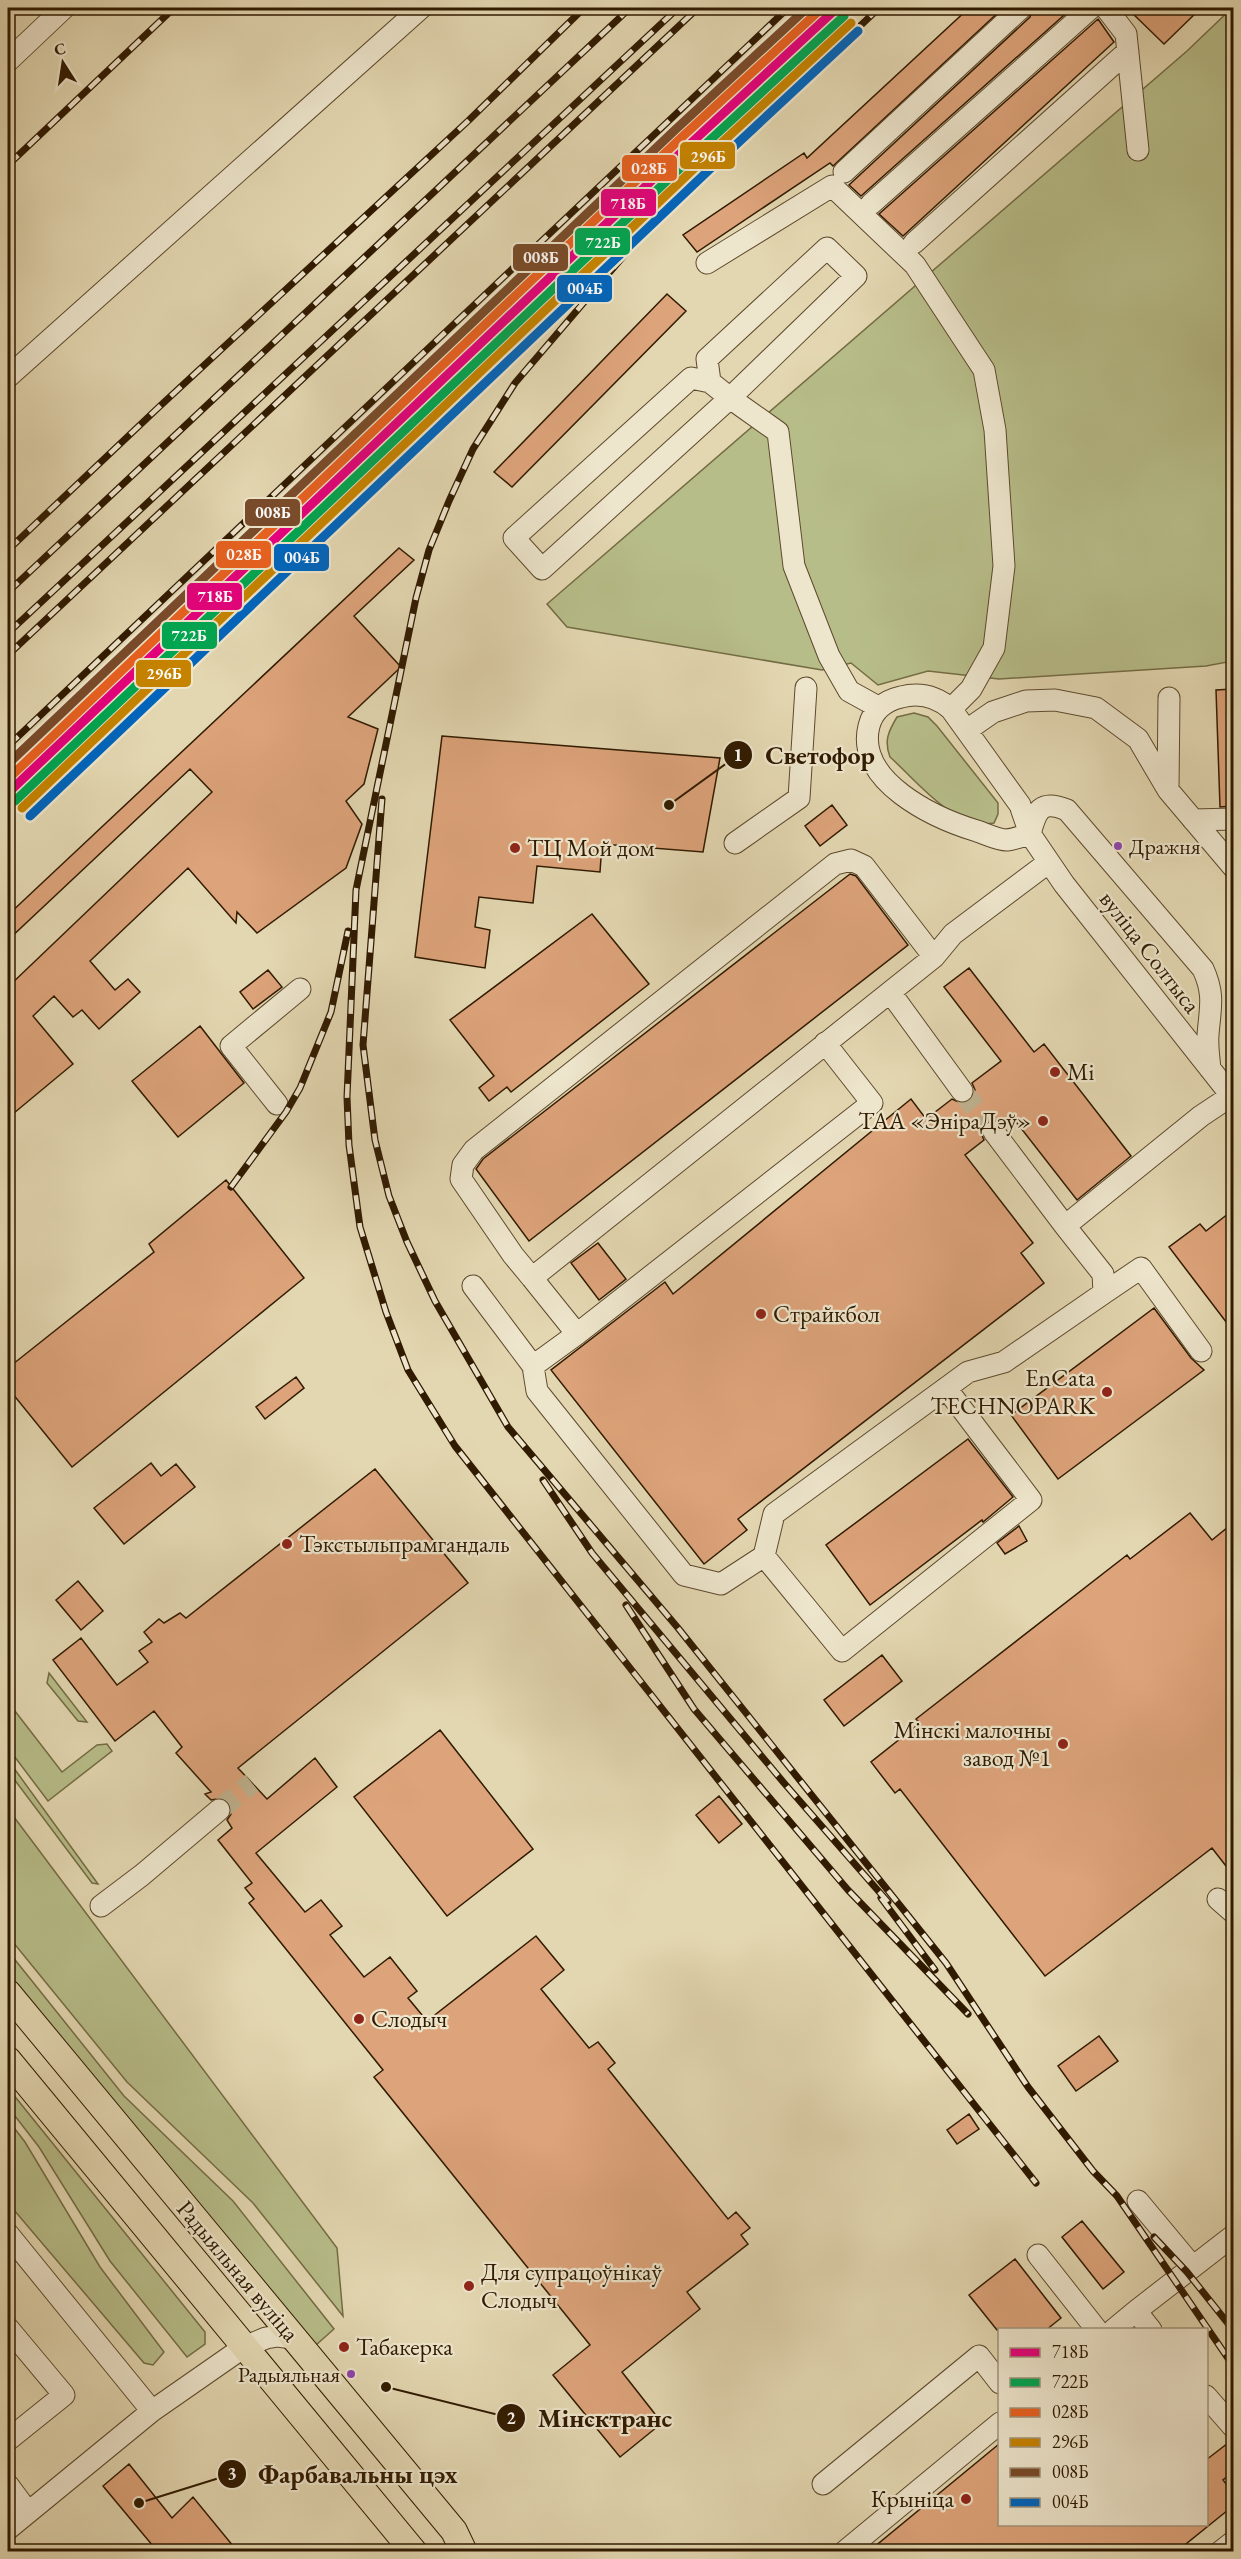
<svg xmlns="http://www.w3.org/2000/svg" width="1241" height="2559" viewBox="0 0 1241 2559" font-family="'EB Garamond',serif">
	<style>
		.green { fill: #b7bd89; stroke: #746c44; stroke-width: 1.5 }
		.building { fill: #dda37a; stroke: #301a00; stroke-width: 1.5 }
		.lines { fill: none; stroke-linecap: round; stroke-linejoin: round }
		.minor-tunnel { stroke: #bfb18e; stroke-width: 21; stroke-dasharray: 21 10; stroke-linecap: butt }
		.minor-casing { stroke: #5d492c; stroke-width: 23 }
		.major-casing { stroke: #301a00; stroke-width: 28 }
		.minor { stroke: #ede5cc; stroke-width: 21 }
		.major { stroke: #e3d7b1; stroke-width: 26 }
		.rail-casing { stroke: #301a00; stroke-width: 7 }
		.rail { stroke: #ede5cc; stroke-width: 4.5; stroke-dasharray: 14; stroke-linecap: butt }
		.rail-1-casing { stroke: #ede5cc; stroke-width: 14 }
		.rail-2-casing { stroke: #ede5cc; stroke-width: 14 }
		.rail-3-casing { stroke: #ede5cc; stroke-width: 14 }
		.rail-4-casing { stroke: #ede5cc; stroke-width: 14 }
		.rail-5-casing { stroke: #ede5cc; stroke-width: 14 }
		.rail-6-casing { stroke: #ede5cc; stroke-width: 14 }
		.rail-1 { stroke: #e5007d; stroke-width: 9 }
		.rail-2 { stroke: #00a651; stroke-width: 9 }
		.rail-3 { stroke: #e86120; stroke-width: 9 }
		.rail-4 { stroke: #c58300; stroke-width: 9 }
		.rail-5 { stroke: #7a4b2a; stroke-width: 9 }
		.rail-6 { stroke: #0065bd; stroke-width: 9 }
		.bus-dot { fill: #8e44ad; stroke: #ede5cc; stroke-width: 2 }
		.poi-dot { fill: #8f2418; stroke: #ede5cc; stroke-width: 2 }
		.labels { text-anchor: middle; stroke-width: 4.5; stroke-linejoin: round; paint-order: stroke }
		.bus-label { font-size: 22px; fill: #301a00; stroke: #ede5cc; text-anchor: start }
		.poi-label { font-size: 24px; fill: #301a00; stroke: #ede5cc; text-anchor: start }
		.street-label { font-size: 24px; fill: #301a00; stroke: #ede5cc }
		.leader { fill: none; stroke: #301a00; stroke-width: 2 }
		.callout-dot { fill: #301a00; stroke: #ede5cc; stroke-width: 2 }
		.mark-label { font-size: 18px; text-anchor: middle; font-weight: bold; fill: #fff }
		.callout-label { font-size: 26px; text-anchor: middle; font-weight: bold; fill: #301a00; stroke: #ede5cc; stroke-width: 4.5; stroke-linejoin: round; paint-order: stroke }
		.line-badge { stroke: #ede5cc; stroke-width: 2 }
		.badge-label { font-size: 16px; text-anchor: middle; font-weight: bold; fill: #fff }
	</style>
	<rect width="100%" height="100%" fill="#e3d7b1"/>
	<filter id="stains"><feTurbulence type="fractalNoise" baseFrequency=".00333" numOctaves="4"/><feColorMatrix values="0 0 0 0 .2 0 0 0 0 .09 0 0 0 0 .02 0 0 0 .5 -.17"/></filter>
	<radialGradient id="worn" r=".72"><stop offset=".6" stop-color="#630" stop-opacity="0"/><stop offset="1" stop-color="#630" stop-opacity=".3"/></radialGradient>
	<path class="green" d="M1232 8 1233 661 1206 666 999 679 928 671 878 685 851 663 822 670 567 627 547 604 1187 51Z
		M914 713 928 717 937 726 998 803V814L994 823C953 829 918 782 890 757 884 741 888 732 897 717Z
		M49 1673 87 1722 78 1721 47 1683Z
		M8 1702 62 1772 97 1745 107 1744 112 1751 48 1801 8 1748Z
		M8 1760 98 1884 92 1883 8 1771Z
		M8 1809 337 2248 343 2316 253 2203 127 2082 8 1936Z
		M8 1951 124 2096 233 2201 334 2329 316 2345 277 2307 8 1973Z
		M8 2088 205 2332V2344L187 2357 110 2261 39 2147 8 2107Z
		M8 2120 25 2142 100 2267 164 2352 153 2365 144 2363 8 2203Z"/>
	<path class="building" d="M969 8H1003L833 166 830 163 697 252 683 235 804 153 807 158Z
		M1033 8H1072L861 196 849 185 1030 17Z
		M1127 8H1201L1164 44Z
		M1098 19 1114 42 903 236 879 214Z
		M667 294 686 311 512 487 494 472Z
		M399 548 414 560 354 616 401 667 348 717 378 729 364 784 346 801 362 824 346 868 257 933 237 912 236 923 188 868 90 961 115 990 128 979 140 992 99 1029 82 1010 73 1017 54 996 33 1016 73 1064 8 1118V987L212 792 190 769 8 940V915Z
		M1233 689V806L1220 807 1216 690Z
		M442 736 720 758 703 852 602 844 600 872 537 866 533 903 479 897 475 927 490 930 485 968 415 957Z
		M832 805 847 825 820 846 805 826Z
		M850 874 856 876 908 945 529 1241 476 1169 483 1159Z
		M592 914 649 984 511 1092 507 1087 489 1101 479 1088 494 1076 450 1020Z
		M969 968 1034 1052 1044 1044 1131 1156 1077 1200 1013 1118 1004 1124 993 1119 986 1122 981 1133 984 1140 965 1155 1033 1243 1021 1253 1044 1283 738 1519 747 1530 704 1564 551 1370 665 1282 673 1294 911 1099 926 1119 952 1099 963 1104 970 1101 975 1090 972 1083 1001 1061 944 987Z
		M268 970 282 987 253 1009 240 992Z
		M200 1026 244 1083 178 1137 132 1081Z
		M226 1180 304 1278 72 1467 8 1388V1368L154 1252 149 1244Z
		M1233 1210V1331L1169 1247 1200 1224 1206 1231Z
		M598 1243 626 1279 599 1300 571 1263Z
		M1154 1308 1191 1358 1204 1370 1058 1479 1011 1415Z
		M296 1377 304 1388 265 1419 256 1407Z
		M968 1439 1013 1497 983 1522 982 1520 870 1605 826 1545Z
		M151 1463 161 1476 176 1464 195 1487 124 1544 94 1508Z
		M375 1469 468 1583 238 1768 267 1799 315 1758 337 1787 256 1853 305 1912 321 1900 342 1926 330 1935 364 1977 390 1957 417 1991 408 1998 427 2021 536 1936 564 1970 541 1989 589 2048 598 2042 615 2063 608 2069 728 2219 736 2212 750 2228 741 2235 748 2244 687 2292 700 2309 622 2372 662 2423 620 2457 553 2375 590 2345 374 2077 383 2070 249 1903 254 1899 245 1888 252 1883 218 1840 232 1828 227 1820 231 1814 229 1802 223 1798 211 1800 205 1794 211 1792 176 1753 182 1747 154 1711 115 1741 53 1660 81 1638 117 1685 148 1662 139 1651 152 1642 144 1632 159 1619 164 1623 180 1613 186 1618Z
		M1190 1513 1212 1540 1233 1523V1875L1212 1848 1045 1976 900 1789 895 1793 871 1762 920 1723 916 1719 1127 1555 1130 1559Z
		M1019 1526 1027 1541 1005 1554 997 1543Z
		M78 1581 103 1611 81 1630 56 1600Z
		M882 1655 902 1681 844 1726 824 1700Z
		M440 1730 533 1849 447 1916 354 1797Z
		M719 1796 742 1824 719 1843 696 1815Z
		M1099 2036 1118 2061 1076 2091 1058 2066Z
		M969 2114 979 2129 957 2144 947 2130Z
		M1082 2221 1124 2272 1103 2289 1062 2237Z
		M1015 2259 1061 2318 1046 2330H997L969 2295Z
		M1232 2440H1233V2472L1223 2480 1233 2493V2506L1176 2552H868L999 2444V2524H1206V2460Z
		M129 2464 172 2518 193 2497 238 2552H158L103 2486Z"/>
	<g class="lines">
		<path class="minor-tunnel" d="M962 1091 994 1132
			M219 1810 252 1783"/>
		<g class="minor-casing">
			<path id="minor" d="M1106 8 1126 34 1138 150
				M8 61 64 8
				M844 172 1021 8
				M871 204 1091 8
				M914 243 1128 51
				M827 248 856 276 730 398 710 382 707 359Z
				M707 263 832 186 915 265 984 370 995 430 1004 566 994 648 971 689 951 709
				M8 377 421 8
				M710 382 691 378 514 538 542 569 730 398 778 432 794 566 829 656 849 691 878 707
				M967 730 993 712 1026 701 1055 700 1096 708 1138 739 1168 790 1234 868
				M1168 789 1169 698
				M1193 820 1234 819
				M1030 834C1023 836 1015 839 1007 840 998 840 986 834 977 831 934 818 855 781 869 726 873 710 884 701 901 697 920 692 936 696 951 709L1020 805 1030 834 1064 884 1234 1099
				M1030 834C1036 811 1040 799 1067 810L1203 969C1215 995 1210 1008 1208 1035 1207 1046 1209 1058 1210 1069
				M735 843 799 798 806 688
				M934 957 864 866 851 860 835 864 474 1150 463 1165 461 1179 513 1255 532 1278 934 957 953 934 1049 862
				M890 992 962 1091
				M277 1104 231 1046 300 989
				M994 1132 1065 1226
				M532 1278 577 1334 533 1366 537 1391 684 1575 721 1584 764 1556 774 1514 968 1372 1004 1362 1104 1293 1103 1274 1065 1226 1201 1116 1231 1096
				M473 1286 533 1366
				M1104 1293 1141 1268 1201 1351
				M577 1334 872 1103 825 1043
				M764 1556 842 1651 1031 1500 946 1388
				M1218 1899 1234 1913
				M101 1906 142 1875 219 1810
				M1138 2201 1193 2267
				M8 2234 152 2411
				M1038 2255 1097 2330
				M1136 2311 1234 2235
				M8 2328 64 2395 8 2440
				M1113 2330 1136 2311 1151 2330
				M1206 2396 1234 2428
				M823 2484 979 2356 1000 2383
				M8 2485 28 2512
				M8 2529 152 2411 244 2347 266 2338 278 2336 292 2338
				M844 2552 1000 2423
				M1220 2552 1234 2541"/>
		</g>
		<g class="major-casing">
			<path id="major" d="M8 1993 454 2531 464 2552
				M8 2060 414 2552"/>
		</g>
		<use href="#minor" class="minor"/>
		<use href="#major" class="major"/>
		<g class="rail-casing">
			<path id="rail" d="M750 108 515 383 473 449 449 501 429 550 416 598 356 890 347 1097 349 1145 360 1227 386 1312 408 1370 455 1446 1036 2183
				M8 165 174 8
				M707 171 879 8
				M8 550 160 406 468 121 584 8
				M8 592 630 8
				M8 633 678 8
				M8 655 698 8
				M8 746 788 8
				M382 799 363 1045 375 1140 389 1196 407 1242 435 1301 508 1427 678 1628 946 1963 1028 2087 1093 2171 1117 2196 1234 2367
				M231 1187 286 1112 300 1088 331 1012 348 931
				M543 1480 592 1553 784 1783 888 1902
				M626 1605 694 1709 848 1890 968 2014
				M881 1898 935 1970
				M1154 2237 1187 2272 1234 2331"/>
		</g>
		<use href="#rail" class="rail"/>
		<g class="rail-1-casing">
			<path id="rail-1" d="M8 793 689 145 837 8"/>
		</g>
		<g class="rail-2-casing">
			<path id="rail-2" d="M15 801 696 153 844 16"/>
		</g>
		<g class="rail-3-casing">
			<path id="rail-3" d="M8 779 682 137 822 8"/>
		</g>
		<g class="rail-4-casing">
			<path id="rail-4" d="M22 808 703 160 851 23"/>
		</g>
		<g class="rail-5-casing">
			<path id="rail-5" d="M8 764 675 130 807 8"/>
		</g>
		<g class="rail-6-casing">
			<path id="rail-6" d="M30 816 711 168 858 31"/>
		</g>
		<use href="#rail-1" class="rail-1"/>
		<use href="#rail-2" class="rail-2"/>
		<use href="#rail-3" class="rail-3"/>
		<use href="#rail-4" class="rail-4"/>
		<use href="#rail-5" class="rail-5"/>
		<use href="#rail-6" class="rail-6"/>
	</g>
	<g class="bus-dot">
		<circle cx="1118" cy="846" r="5"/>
		<circle cx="351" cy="2374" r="5"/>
	</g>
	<g class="poi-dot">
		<circle cx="515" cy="848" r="6"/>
		<circle cx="1055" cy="1072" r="6"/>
		<circle cx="1043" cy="1121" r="6"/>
		<circle cx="761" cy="1314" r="6"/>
		<circle cx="1107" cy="1392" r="6"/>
		<circle cx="287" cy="1544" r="6"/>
		<circle cx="1063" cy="1744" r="6"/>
		<circle cx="359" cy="2019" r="6"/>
		<circle cx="469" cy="2286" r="6"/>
		<circle cx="344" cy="2347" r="6"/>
		<circle cx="966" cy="2499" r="6"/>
	</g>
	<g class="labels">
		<g class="bus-label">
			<text x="1129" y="854">Дражня</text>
			<text x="340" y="2382" text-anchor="end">Радыяльная</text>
		</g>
		<g class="poi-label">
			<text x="527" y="856">ТЦ Мой дом</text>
			<text x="1067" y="1080">Mi</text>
			<text x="1031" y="1129" text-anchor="end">ТАА «ЭніраДэў»</text>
			<text x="773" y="1322">Страйкбол</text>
			<text x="1095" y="1386" text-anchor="end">EnCata<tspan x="1095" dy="28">TECHNOPARK</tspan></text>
			<text x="299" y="1552">Тэкстыльпрамгандаль</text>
			<text x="1051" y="1738" text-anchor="end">Мінскі малочны<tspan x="1051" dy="28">завод №1</tspan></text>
			<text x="371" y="2027">Слодыч</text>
			<text x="481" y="2280">Для супрацоўнікаў<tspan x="481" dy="28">Слодыч</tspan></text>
			<text x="356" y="2355">Табакерка</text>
			<text x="954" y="2507" text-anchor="end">Крыніца</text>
		</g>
		<g class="street-label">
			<text transform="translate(1150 952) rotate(52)" y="8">вуліца Солтыса</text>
			<text transform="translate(238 2271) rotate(50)" y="8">Радыяльная вуліца</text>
		</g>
	</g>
	<path class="leader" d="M669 805L738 755M386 2387L511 2418M139 2503L232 2474"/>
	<g class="callout-dot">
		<circle cx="669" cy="805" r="6"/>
		<circle cx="386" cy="2387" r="6"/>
		<circle cx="139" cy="2503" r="6"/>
		<circle cx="738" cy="755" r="15"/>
		<circle cx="511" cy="2418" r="15"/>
		<circle cx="232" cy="2474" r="15"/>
	</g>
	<g class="mark-label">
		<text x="738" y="761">1</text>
		<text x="511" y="2424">2</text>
		<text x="232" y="2480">3</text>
	</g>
	<g class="callout-label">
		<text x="820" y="764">Светофор</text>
		<text x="605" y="2427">Мінсктранс</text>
		<text x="358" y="2483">Фарбавальны цэх</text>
	</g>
	<g class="line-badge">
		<rect x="679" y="141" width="57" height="29" rx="6" fill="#c58300"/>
		<rect x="621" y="154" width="57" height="28" rx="6" fill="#e86120"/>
		<rect x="600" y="188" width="57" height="29" rx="6" fill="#e5007d"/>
		<rect x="574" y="227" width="57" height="29" rx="6" fill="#00a651"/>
		<rect x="512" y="243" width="57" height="29" rx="6" fill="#7a4b2a"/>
		<rect x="556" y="274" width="57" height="29" rx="6" fill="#0065bd"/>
		<rect x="244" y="498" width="57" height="29" rx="6" fill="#7a4b2a"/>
		<rect x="215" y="540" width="57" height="29" rx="6" fill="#e86120"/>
		<rect x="273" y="543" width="57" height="29" rx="6" fill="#0065bd"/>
		<rect x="186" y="582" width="57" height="29" rx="6" fill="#e5007d"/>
		<rect x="161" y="621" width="57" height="29" rx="6" fill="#00a651"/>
		<rect x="135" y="659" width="57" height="29" rx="6" fill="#c58300"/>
	</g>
	<g class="badge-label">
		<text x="708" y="162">296Б</text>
		<text x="649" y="174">028Б</text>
		<text x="628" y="209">718Б</text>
		<text x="603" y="248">722Б</text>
		<text x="541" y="263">008Б</text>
		<text x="585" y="294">004Б</text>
		<text x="273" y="518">008Б</text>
		<text x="244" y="560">028Б</text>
		<text x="302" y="563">004Б</text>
		<text x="215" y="602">718Б</text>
		<text x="189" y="641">722Б</text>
		<text x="164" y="679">296Б</text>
	</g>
	<rect width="1241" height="2559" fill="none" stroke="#e3d7b1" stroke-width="30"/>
	<rect x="9" y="9" width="1223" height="2541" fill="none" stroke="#301a00" stroke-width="3"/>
	<rect x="15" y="15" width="1211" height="2529" fill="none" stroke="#301a00" stroke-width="1.5"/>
	<rect x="998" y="2328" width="210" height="198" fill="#ede5cc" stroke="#a1947a" stroke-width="1.5"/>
	<rect x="1010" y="2348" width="30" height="9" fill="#e5007d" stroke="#a1947a" stroke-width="1.5"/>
	<text x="1052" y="2358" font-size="18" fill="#301a00">718Б</text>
	<rect x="1010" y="2378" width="30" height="9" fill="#00a651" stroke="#a1947a" stroke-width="1.5"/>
	<text x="1052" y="2388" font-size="18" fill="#301a00">722Б</text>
	<rect x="1010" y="2408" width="30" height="9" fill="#e86120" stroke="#a1947a" stroke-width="1.5"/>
	<text x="1052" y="2418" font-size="18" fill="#301a00">028Б</text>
	<rect x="1010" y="2438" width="30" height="9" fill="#c58300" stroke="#a1947a" stroke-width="1.5"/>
	<text x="1052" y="2448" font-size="18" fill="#301a00">296Б</text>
	<rect x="1010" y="2468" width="30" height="9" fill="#7a4b2a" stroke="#a1947a" stroke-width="1.5"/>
	<text x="1052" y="2478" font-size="18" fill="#301a00">008Б</text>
	<rect x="1010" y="2498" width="30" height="9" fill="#0065bd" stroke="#a1947a" stroke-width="1.5"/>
	<text x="1052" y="2508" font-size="18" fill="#301a00">004Б</text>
	<g transform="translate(63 63) rotate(348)" stroke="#ede5cc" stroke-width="4.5" paint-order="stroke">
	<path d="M0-4.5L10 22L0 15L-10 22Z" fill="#301a00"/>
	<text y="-9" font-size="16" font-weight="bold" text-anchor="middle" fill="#301a00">С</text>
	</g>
	<rect width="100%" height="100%" filter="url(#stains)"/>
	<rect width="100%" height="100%" fill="url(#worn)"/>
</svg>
